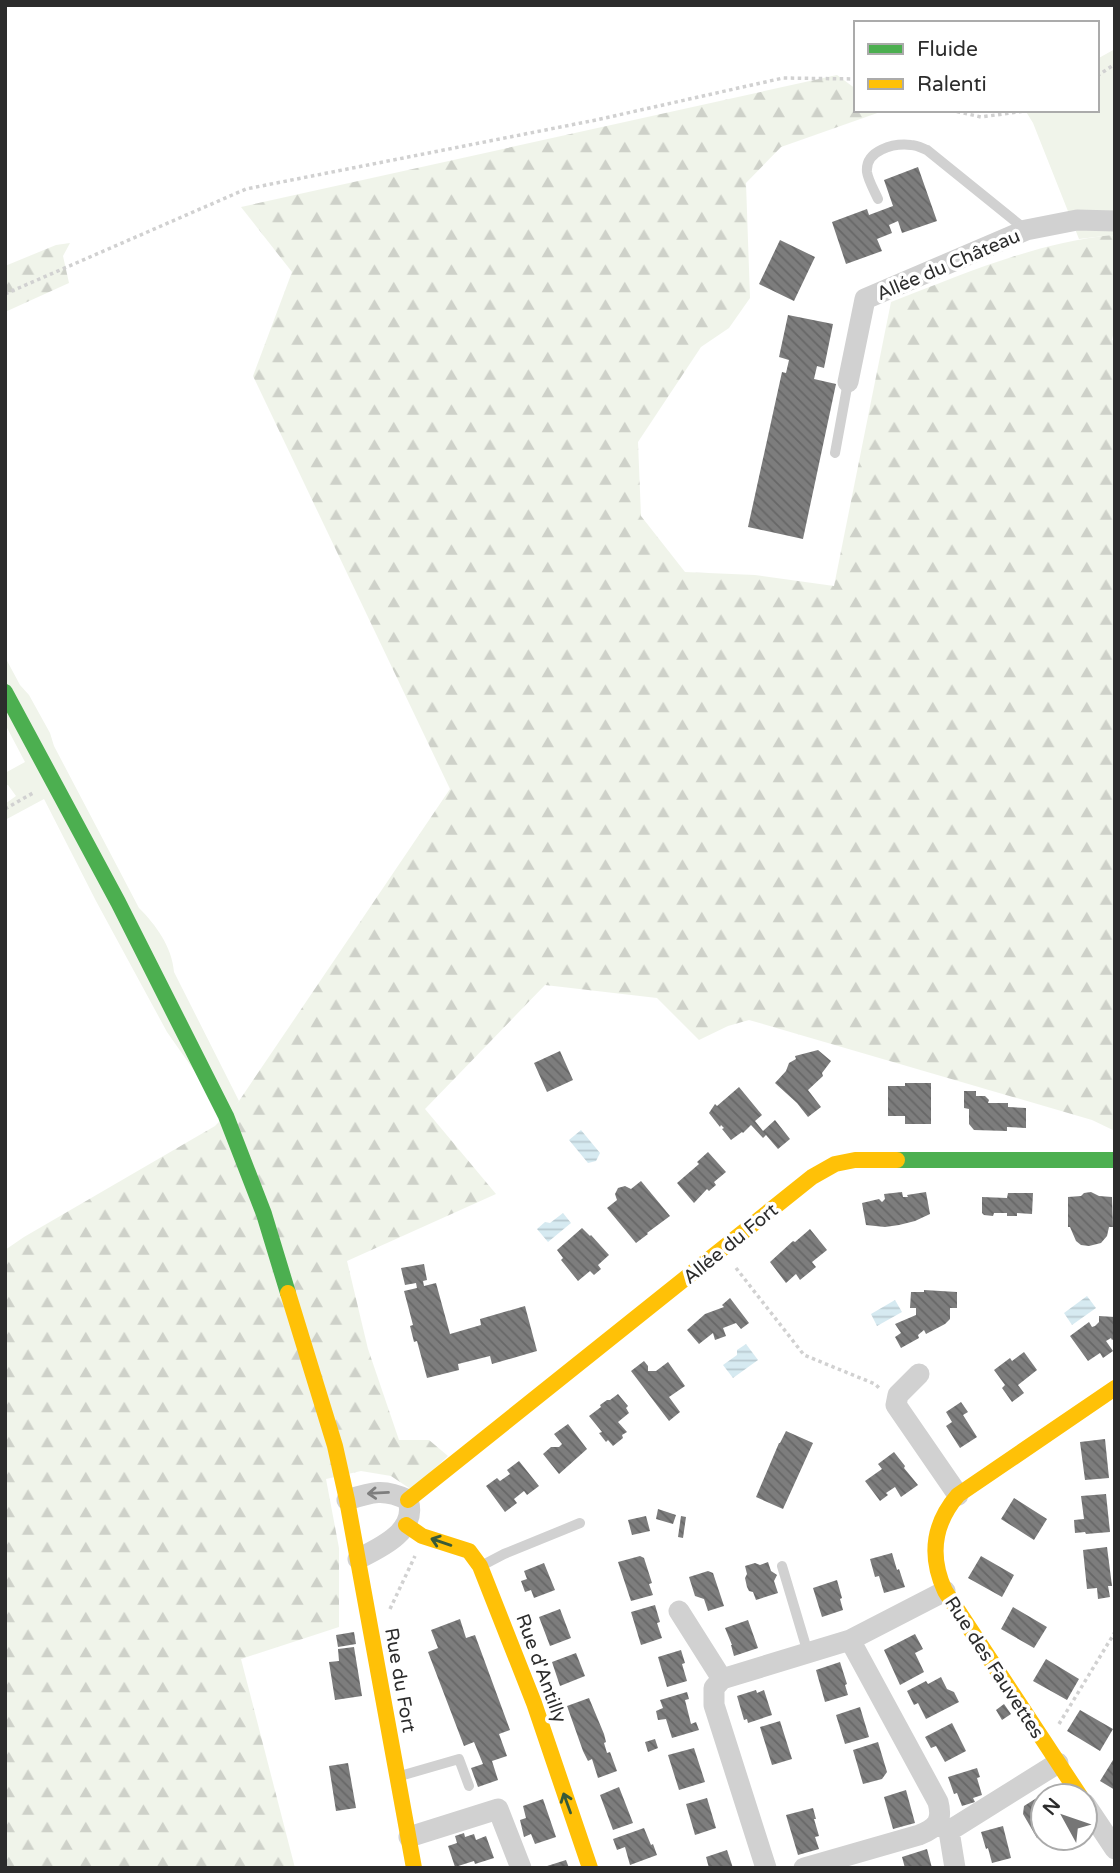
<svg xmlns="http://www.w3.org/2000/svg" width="1120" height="1873" viewBox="0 0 1120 1873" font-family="'Varela Round',sans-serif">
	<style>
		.grass { fill: #f0f4ea }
		.forest { fill: url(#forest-firs) }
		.water { fill: url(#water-rules) }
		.building { fill: url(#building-back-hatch) }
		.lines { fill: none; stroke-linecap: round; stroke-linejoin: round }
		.path { stroke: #d1d1d1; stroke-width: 3.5; stroke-dasharray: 3.5 3.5; stroke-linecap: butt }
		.lane { stroke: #d1d1d1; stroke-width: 10 }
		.street { stroke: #d1d1d1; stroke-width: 21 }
		.fast { stroke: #4caf50; stroke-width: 16 }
		.slow { stroke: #ffc107; stroke-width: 16 }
		.oneway { stroke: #7e7e7e }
		.oneway2 { stroke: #375a39 }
		.labels { text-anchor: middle; stroke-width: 7; stroke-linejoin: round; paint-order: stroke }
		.street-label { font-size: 19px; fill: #2c2c2c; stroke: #fff }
	</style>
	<defs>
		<pattern id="forest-firs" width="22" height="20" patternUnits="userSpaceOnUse" patternTransform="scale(1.75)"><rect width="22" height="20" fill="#f0f4ea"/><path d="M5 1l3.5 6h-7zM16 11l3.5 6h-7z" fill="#ced1c9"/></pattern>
		<pattern id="water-rules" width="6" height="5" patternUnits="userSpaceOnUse" patternTransform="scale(1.75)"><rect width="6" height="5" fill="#d6eaf1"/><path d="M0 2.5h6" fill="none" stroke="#b8c9cf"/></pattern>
		<pattern id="building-back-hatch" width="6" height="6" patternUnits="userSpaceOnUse" patternTransform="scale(1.75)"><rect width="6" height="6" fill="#7d7d7d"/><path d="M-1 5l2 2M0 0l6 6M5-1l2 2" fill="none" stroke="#676767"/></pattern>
	</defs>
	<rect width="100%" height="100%" fill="#fff"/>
	<path class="grass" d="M1115 49V238L1112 235 1079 239 1033 123 1025 110H1097V59Z
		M5 657 20 685 29 695 50 733 54 746 139 908C156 925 172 947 174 972L239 1101 226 1116 167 1032 96 901 44 799 5 820V804L16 796 8 785H5V773L25 762 5 724Z"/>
	<path class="forest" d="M837 75 856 89V110L883 111 781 147 746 183 750 298 729 328 701 347 638 442 641 516 685 572 755 575 834 586 891 302C964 274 1034 243 1112 235L1115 238V326L1112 340 1115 341V1131L1092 1120 749 1020 728 1026 699 1040 657 998 545 985 425 1109 496 1194 347 1261 368 1349 399 1440H429L448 1456 412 1490 391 1476 361 1471 326 1479 339 1548V1627L241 1659 295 1868H5V1250L24 1237 215 1126 239 1101 450 789 253 376 292 272 241 207Z
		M70 243 63 256 69 283 5 312V266L56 245Z"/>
	<path class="water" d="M581 1130 600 1153 596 1161 588 1163 569 1140Z
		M563 1213 571 1223 548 1242 537 1229 545 1222 550 1223Z
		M1087 1296 1096 1308 1072 1325 1064 1313Z
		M895 1300 902 1312 877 1326 871 1314Z
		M746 1344 758 1360 733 1378 723 1365 737 1355V1350Z"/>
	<path class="building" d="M918 167 937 221 902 233 898 221 889 225 892 233 877 239 882 251 846 264 832 222 867 209 869 215 893 206 884 180Z
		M780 240 815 257 794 301 759 284Z
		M788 315 833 324 824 368 817 366 814 379 836 384 803 539 748 527 782 372 786 373 789 360 779 357Z
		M818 1050 831 1061 822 1073 823 1076 808 1090 821 1107 808 1117 797 1103 775 1083 786 1071 789 1063 796 1059 795 1056Z
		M560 1051 573 1080 547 1092 534 1063Z
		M905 1083H931V1124H905V1116H888V1086H905Z
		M739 1087 762 1115 755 1121 763 1131 775 1120 790 1139 778 1149 766 1135 763 1138 751 1125 743 1133 742 1132 731 1140 722 1129 724 1128 721 1125 720 1127 709 1113 715 1104 717 1106Z
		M964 1091H976V1096H985L989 1100 988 1103H1008V1107L1026 1108V1128L1007 1127V1131L974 1130 969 1124V1109L964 1108Z
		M708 1152 726 1172 714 1182 716 1185 709 1191 707 1189 694 1203 677 1183 699 1164 697 1162Z
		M641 1181 670 1216 647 1233 648 1234 636 1243 607 1208 617 1200 615 1194 618 1188 625 1186 631 1189Z
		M902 1192 903 1197H908L907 1195 926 1192 930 1214 915 1221 899 1225 885 1227 866 1225 862 1203 879 1199 882 1202 885 1199 884 1194Z
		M1091 1192 1099 1196 1112 1197 1113 1227H1109L1107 1236 1101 1243 1089 1246 1081 1245 1076 1241 1070 1227H1068V1197L1081 1196 1084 1193Z
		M1008 1193H1033L1032 1214 1017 1213V1216H1007V1213H994L993 1216 984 1215 982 1213V1197L1007 1198Z
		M582 1228 590 1236 591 1235 609 1255 598 1265 601 1269 594 1275 590 1271 578 1281 561 1260 563 1258 557 1250Z
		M810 1229 827 1250 812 1262 816 1267 800 1280 796 1274 786 1283 770 1262 793 1241 795 1242Z
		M424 1264 427 1280 423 1281 424 1286 436 1283 450 1334 481 1325 480 1319 525 1306 537 1351 492 1364 490 1356 458 1364 459 1370 427 1378 417 1341 414 1342 410 1326 413 1325 404 1291 417 1288 416 1283 405 1285 401 1268Z
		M924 1290 957 1292V1308H950V1319L945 1324 926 1334 924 1330 918 1335 919 1338 901 1348 895 1337 901 1333 895 1324 916 1315V1308H910L911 1292H924Z
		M730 1298 749 1323 741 1329 736 1323 723 1328 726 1336 715 1340 713 1333 699 1344 687 1330 705 1314 724 1307 722 1305Z
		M1099 1316 1115 1317V1338L1112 1340 1111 1338 1106 1341 1113 1351 1103 1358 1100 1353 1088 1361 1070 1336 1089 1322 1092 1327 1095 1326 1099 1322Z
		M1024 1352 1037 1370 1018 1385 1024 1393 1012 1402 1002 1388 1005 1385 994 1370 1010 1358 1012 1361Z
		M644 1361 648 1366V1371H656L668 1362 685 1386 669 1397 680 1412 669 1421 631 1371Z
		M618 1394 628 1406 626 1408 629 1413 618 1422 627 1432 622 1435 623 1438 613 1446 608 1440 606 1442 599 1433 602 1432 589 1416 601 1407 600 1405 607 1400H610Z
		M961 1402 968 1412 963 1415 977 1437 960 1448 946 1426 952 1422 946 1412Z
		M568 1424 587 1449 559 1474 543 1454 551 1447H559L562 1444 554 1434Z
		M786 1431 813 1443 783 1509 756 1497 779 1443H780Z
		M1105 1439 1109 1478 1085 1480 1080 1442Z
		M894 1452 905 1466 904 1468 918 1485 901 1497 895 1487 886 1493 888 1495 880 1501 865 1481 882 1469 878 1464Z
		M519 1461 539 1486 527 1495 524 1491 514 1499 517 1503 505 1512 486 1486 497 1478 500 1481 510 1474 507 1470Z
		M1106 1494 1110 1532 1086 1534 1085 1532 1075 1533 1074 1520 1084 1519 1081 1496Z
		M1014 1498 1047 1519 1034 1540 1001 1519Z
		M658 1509 676 1515 673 1524 656 1519Z
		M646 1516 650 1531 632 1535 628 1520Z
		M681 1516 686 1517 683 1538 678 1537Z
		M1107 1547 1112 1586H1108L1110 1597 1098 1599 1097 1588 1087 1589 1083 1550Z
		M892 1553 897 1570 899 1569 905 1587 884 1593 879 1576 875 1577 870 1559Z
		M640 1556 644 1558 652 1583 649 1584 653 1595 631 1601 618 1562Z
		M981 1556 1014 1575 1002 1597 968 1578Z
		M768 1562 771 1571 777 1575 774 1581 778 1593 756 1600 753 1592 749 1591 747 1587 745 1578 747 1574 745 1566 755 1563 760 1565Z
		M544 1563 555 1590 534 1598 531 1590 525 1592 521 1581 527 1579 524 1571Z
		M708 1571 713 1573 724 1606 708 1611 704 1599 695 1596 689 1577Z
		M837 1580 842 1598 840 1599 843 1610 822 1617 813 1588Z
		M655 1605 660 1622 657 1623 662 1638 641 1645 631 1612Z
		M1013 1607 1047 1627 1034 1648 1001 1629Z
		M560 1609 571 1638 550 1646 539 1617Z
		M460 1619 466 1638 475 1635 510 1730 499 1734 507 1756 492 1761 498 1780 478 1787 471 1768 483 1764 474 1742 464 1746 428 1652 438 1648 431 1630Z
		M748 1620 758 1648 734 1656 731 1645H732L725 1628Z
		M354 1632 356 1644 338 1647 336 1635Z
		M915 1634 923 1649 915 1653 924 1672 900 1685 884 1650Z
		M354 1647 362 1696 335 1700 329 1662 339 1661 338 1649Z
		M681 1650 685 1663 682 1664 687 1681 667 1687 658 1657Z
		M576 1653 585 1676 560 1686 552 1662Z
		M1046 1659 1079 1679 1067 1700 1033 1681Z
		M840 1662 847 1684 845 1685 848 1695 825 1702 816 1670Z
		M941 1677 947 1689 954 1692 959 1702 926 1719 918 1703 914 1705 907 1691 926 1681 928 1684Z
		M756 1690 757 1693 764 1690 772 1715 748 1723 747 1719 744 1720 737 1696Z
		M687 1692 689 1699 685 1700 691 1724 696 1722 699 1730 672 1738 666 1719 658 1720 656 1711 663 1708 660 1700Z
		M589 1698 604 1734 606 1742 604 1743 607 1753 610 1752 617 1771 598 1778 592 1759 588 1761 583 1751 567 1706Z
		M1004 1704 1011 1714 1002 1720 996 1710Z
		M860 1707 869 1737 845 1744 836 1715Z
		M1080 1710 1113 1729 1100 1751 1067 1731Z
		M780 1721 792 1759 772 1765 760 1727Z
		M952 1723 966 1751 945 1762 936 1746 931 1748 925 1737Z
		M655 1739 658 1748 648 1752 645 1742Z
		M878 1742 887 1772 882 1779 863 1784 853 1750Z
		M694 1748 705 1782 679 1790 668 1755Z
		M1113 1760 1115 1761V1790L1100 1781Z
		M348 1763 356 1808 336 1811 329 1766Z
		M977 1768 980 1777 977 1778 982 1795 973 1798 975 1802 962 1806 957 1793 954 1794 948 1777Z
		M619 1787 633 1823 613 1830 600 1795Z
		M906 1790 915 1823 893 1829 884 1797Z
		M1043 1794V1834L1037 1838 1023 1814 1024 1806Z
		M707 1798 716 1828 695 1835 686 1804Z
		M543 1799 556 1837 535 1844 531 1834 524 1837 520 1820 526 1818 523 1806Z
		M813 1808 816 1819H814L819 1836 815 1837 819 1849 798 1855 786 1815Z
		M1003 1826 1011 1858 992 1863 988 1848 986 1849 981 1832Z
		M644 1828 651 1845 653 1844 657 1855 630 1865 625 1847 617 1850 613 1839Z
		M464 1833 465 1837 474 1834 476 1840 486 1836 494 1858 475 1864 474 1861 455 1867 448 1846 457 1843 455 1836Z
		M927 1849 932 1868H905L902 1857Z
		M727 1850 733 1868H709L706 1857Z
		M566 1860 569 1868H544V1867Z"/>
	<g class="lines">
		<path class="path" d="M1097 76 1115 64
			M950 110 981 117 1032 110
			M5 294 246 189 596 120 783 78 856 79
			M5 809 33 793
			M736 1268 804 1355 875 1384 880 1389
			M390 1609 415 1556
			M1059 1724 1115 1632"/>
		<path class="lane" d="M878 199C874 190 868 180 867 172 865 150 894 143 911 145 916 145 922 148 927 150L1026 230
			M835 453 848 382
			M483 1565 504 1554 580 1523
			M782 1566 808 1653
			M400 1776 459 1759 469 1786"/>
		<path class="street" d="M848 382 865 299 1026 230 1077 220 1115 221
			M919 1374 898 1395 896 1405 958 1495
			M347 1500C372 1492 384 1488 408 1500 418 1531 380 1548 358 1559
			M679 1611 722 1679 714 1688V1705L766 1868
			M722 1679 850 1640 945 1591
			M1085 1804 1115 1849
			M938 1823 949 1831 1058 1763
			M949 1831 955 1868
			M409 1837 498 1809 521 1868
			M804 1868 919 1835C937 1828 943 1821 938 1802L850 1640"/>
		<path class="fast" d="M5 692 118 902 226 1116 264 1214 288 1293
			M897 1160H1115"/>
		<path class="slow" d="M288 1293 335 1446 347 1500 414 1868
			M408 1500 812 1177 835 1164 855 1160H897
			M406 1525 422 1536 469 1551 480 1566 534 1703 590 1868
			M1080 1796 945 1591C929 1556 933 1524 958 1495L1115 1388"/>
	</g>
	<defs><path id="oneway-shaft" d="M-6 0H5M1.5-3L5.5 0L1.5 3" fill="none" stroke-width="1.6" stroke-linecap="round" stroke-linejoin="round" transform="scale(1.75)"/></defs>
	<use class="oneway" href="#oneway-shaft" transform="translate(378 1493) rotate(177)"/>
	<g class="oneway2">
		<use href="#oneway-shaft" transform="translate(441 1542) rotate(-161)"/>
		<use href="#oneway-shaft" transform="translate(567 1803) rotate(-110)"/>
	</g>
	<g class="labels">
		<g class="street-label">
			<text transform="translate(948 264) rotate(-23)" y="7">Allée du Château</text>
			<text transform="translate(730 1243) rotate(-39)" y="7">Allée du Fort</text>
			<text transform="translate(995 1667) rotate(57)" y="7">Rue des Fauvettes</text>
			<text transform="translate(542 1668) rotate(70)" y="7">Rue d'Antilly</text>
			<text transform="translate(401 1680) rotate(80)" y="7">Rue du Fort</text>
		</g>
	</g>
	<rect width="1120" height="1873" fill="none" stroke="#2c2c2c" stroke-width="14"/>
	<rect x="854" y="21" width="245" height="91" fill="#ffffff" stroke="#ababab" stroke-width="2"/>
	<rect x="868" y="44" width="35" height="10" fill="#4caf50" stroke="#ababab" stroke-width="2"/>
	<text x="917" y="56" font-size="21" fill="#2c2c2c">Fluide</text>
	<rect x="868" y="79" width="35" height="10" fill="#ffc107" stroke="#ababab" stroke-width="2"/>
	<text x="917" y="91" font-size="21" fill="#2c2c2c">Ralenti</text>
	<g transform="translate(1064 1817) rotate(310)"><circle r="33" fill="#ffffff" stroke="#ababab" stroke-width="2"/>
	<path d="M0-5L12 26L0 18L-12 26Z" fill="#767676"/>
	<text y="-10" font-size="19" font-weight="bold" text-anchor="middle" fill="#2c2c2c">N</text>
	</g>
</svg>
